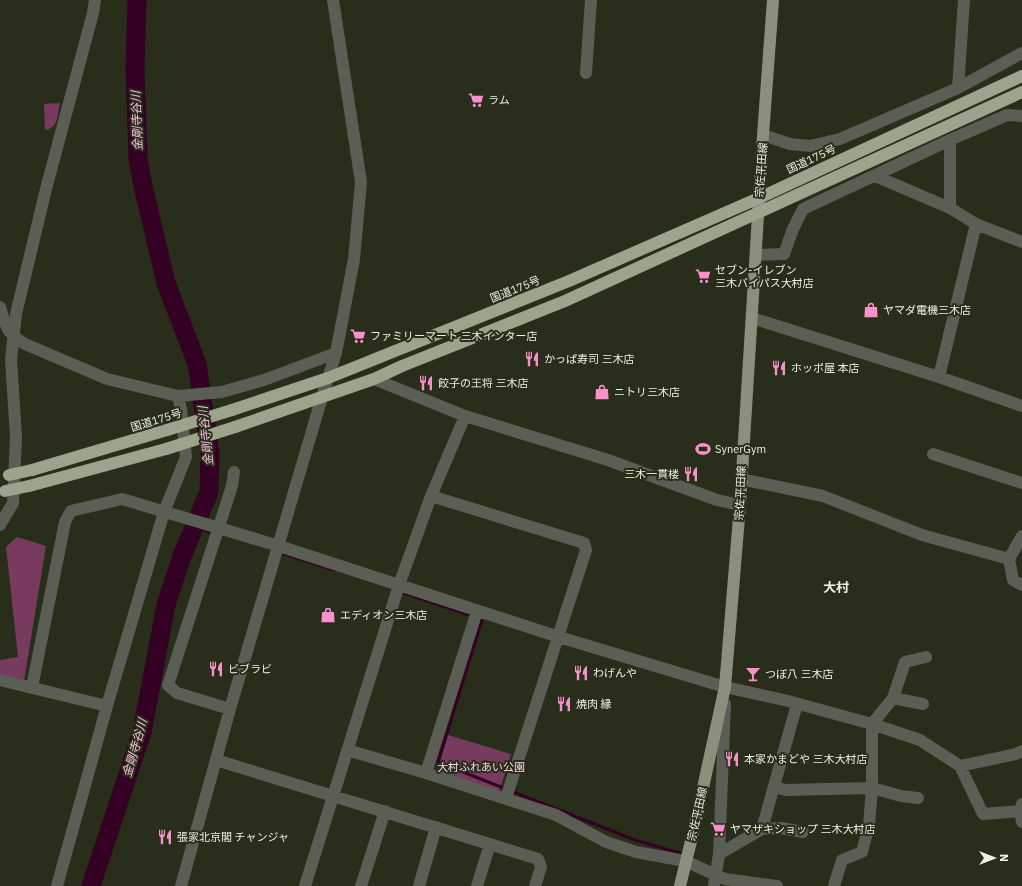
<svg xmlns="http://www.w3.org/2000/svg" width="1022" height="886" viewBox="0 0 1022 886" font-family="'IBM Plex Sans','Noto Sans JP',sans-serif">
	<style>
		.green { fill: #763b5e }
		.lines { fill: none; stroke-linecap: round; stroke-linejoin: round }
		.stream { stroke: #340023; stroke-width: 3 }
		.river { stroke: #340023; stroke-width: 19 }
		.minor { stroke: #5b5e55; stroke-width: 12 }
		.major { stroke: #8b907d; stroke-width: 12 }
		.highway { stroke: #9da48c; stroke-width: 12 }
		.highway-bridge { stroke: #9da48c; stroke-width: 12 }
		.labels { text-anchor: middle; stroke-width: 4; stroke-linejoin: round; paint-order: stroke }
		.poi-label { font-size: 11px; fill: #edf1e4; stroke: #292e1a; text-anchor: start }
		.street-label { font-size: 11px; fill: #edf1e4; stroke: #292e1a }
		.park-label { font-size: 11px; fill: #fed7ec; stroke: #292e1a }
		.water-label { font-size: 12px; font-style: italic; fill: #f9c0df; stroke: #292e1a }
		.quarter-label { font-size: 13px; font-weight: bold; fill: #edf1e4; stroke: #292e1a }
	</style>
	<rect width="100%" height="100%" fill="#292e1a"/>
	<path class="green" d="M60 103C57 115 59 128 45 130L44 104Z
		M17 537 46 546 24 681 0 676V660L18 657 6 547Z
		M448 735 511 754 500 789 493 794 436 775Z"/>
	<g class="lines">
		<path class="stream" d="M193 527 214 533
			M278 552 334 570
			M404 593 472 616
			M478 618 482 620 438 762 506 789
			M511 791 635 840 680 853"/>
		<path class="river" d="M91 886 142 732 166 605 182 556 209 492 210 453 197 364 166 283 143 186 138 158 135 70 137 0"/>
		<path class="minor" d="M586 73 591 0
			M958 88 964 0
			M763 135 790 144 810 146 840 139 958 88 1022 53
			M950 140 1007 115 1022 116
			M875 176 950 208 976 224 1022 242
			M756 255 784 254 793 229 803 209 950 140V208
			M0 307C7 329 6 332 25 344L107 379 178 396 222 392 264 380 336 353
			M752 318 939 377 1022 406
			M939 377 976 224
			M374 379 465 416 608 460 717 500 740 505
			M933 454 1022 483
			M741 479 823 496 922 535 1009 559
			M431 496 584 543 586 550 506 798
			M0 525 13 503 16 437 11 360 16 314 46 189 93 13 95 0
			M1022 536 1009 559 1013 580 1022 585
			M0 680 107 706
			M32 687 65 522 71 511 122 499 279 546 559 637 725 687 788 701 872 724 920 740 960 766 1016 754 1022 751
			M893 698 905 662 926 657
			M230 709 177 693 168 685 232 486 234 472
			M347 750 426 773 556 815 606 842 636 852 685 861 725 879 777 886
			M216 760 538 859 541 867 535 886
			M960 766 983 814 1022 811
			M426 773 477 611
			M774 787 786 790 872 788 901 796 918 798
			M1022 804 1020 811 1022 822
			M762 829 797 704
			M719 854 762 829 781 828 803 832
			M57 886 107 706 164 512 186 457 181 409 178 396
			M181 886 230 709 322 397 336 353 354 259 361 182 333 0
			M305 886 399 585 431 496 465 416
			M361 886 385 811
			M419 886 436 827
			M477 886 490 844
			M714 886 719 854 725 704
			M834 886 842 860 862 852 869 825 872 788V724L893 698 923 704"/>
		<path class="major" d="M680 886 694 829 725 687 740 505 763 135 773 0"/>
		<path class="highway" d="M232 410 328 378 569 281 759 198 1022 76
			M235 427 374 379 402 366 565 301 1022 92
			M32 470 167 430
			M29 486 166 449"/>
		<path class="highway-bridge" d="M167 430 232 410
			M166 449 235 427
			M9 475 32 470
			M5 491 29 486"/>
	</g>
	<defs>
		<g id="supermarket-bare" transform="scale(1.2)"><path d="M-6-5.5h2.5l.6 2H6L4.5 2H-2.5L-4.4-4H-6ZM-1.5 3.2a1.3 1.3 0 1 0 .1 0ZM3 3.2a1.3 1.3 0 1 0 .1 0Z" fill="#f890cc" stroke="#292e1a" stroke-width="2.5" paint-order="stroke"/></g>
		<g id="shop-bare" transform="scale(1.2)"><path d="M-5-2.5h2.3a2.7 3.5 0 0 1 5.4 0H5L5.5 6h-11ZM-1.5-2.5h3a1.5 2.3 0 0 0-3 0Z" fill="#f890cc" stroke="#292e1a" stroke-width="2.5" paint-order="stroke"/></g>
		<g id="restaurant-bare" transform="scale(1.2)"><path d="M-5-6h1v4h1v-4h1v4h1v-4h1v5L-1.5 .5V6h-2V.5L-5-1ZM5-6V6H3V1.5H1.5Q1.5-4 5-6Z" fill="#f890cc" stroke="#292e1a" stroke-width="2.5" paint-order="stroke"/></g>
		<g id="stadium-bare" transform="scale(1.2)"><path d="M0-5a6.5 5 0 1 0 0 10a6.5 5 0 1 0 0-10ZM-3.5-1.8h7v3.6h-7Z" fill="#f890cc" stroke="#292e1a" stroke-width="2.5" paint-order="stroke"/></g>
		<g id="bar-bare" transform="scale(1.2)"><path d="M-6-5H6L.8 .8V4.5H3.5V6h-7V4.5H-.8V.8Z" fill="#f890cc" stroke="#292e1a" stroke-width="2.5" paint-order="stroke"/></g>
	</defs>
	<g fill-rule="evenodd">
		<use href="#supermarket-bare" x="476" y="100"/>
		<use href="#supermarket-bare" x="703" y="276"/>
		<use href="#shop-bare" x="871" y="310"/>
		<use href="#supermarket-bare" x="358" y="336"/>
		<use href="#restaurant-bare" x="532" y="359"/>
		<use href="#restaurant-bare" x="779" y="368"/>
		<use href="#restaurant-bare" x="426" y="383"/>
		<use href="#shop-bare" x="602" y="392"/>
		<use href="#stadium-bare" x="703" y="449"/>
		<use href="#restaurant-bare" x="691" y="474"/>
		<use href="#shop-bare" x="328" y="615"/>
		<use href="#restaurant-bare" x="216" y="669"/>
		<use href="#restaurant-bare" x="581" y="673"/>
		<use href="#bar-bare" x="753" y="674"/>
		<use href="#restaurant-bare" x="564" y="704"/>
		<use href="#restaurant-bare" x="732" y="759"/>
		<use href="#supermarket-bare" x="718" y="829"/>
		<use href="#restaurant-bare" x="165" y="837"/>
	</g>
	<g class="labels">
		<g class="poi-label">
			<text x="488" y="104">ラム</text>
			<text x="715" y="274">セブン-イレブン<tspan x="715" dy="13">三木バイパス大村店</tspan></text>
			<text x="883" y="314">ヤマダ電機三木店</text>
			<text x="370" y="340">ファミリーマート 三木インター店</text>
			<text x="544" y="363">かっぱ寿司 三木店</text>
			<text x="791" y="372">ホッポ屋 本店</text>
			<text x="438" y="387">餃子の王将 三木店</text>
			<text x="614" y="396">ニトリ三木店</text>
			<text x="715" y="453">SynerGym</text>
			<text x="679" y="478" text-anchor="end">三木一貫楼</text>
			<text x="340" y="619">エディオン三木店</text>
			<text x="228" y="673">ビブラビ</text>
			<text x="593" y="677">わげんや</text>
			<text x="765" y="678">つぼ八 三木店</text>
			<text x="576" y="708">焼肉 縁</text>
			<text x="744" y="763">本家かまどや 三木大村店</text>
			<text x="730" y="833">ヤマザキショップ 三木大村店</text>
			<text x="177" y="841">張家北京閣 チャンジャ</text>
		</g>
		<g class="street-label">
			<text transform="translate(811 159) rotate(-25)" y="4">国道175号</text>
			<text transform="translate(761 170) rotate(-86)" y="4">宗佐平田線</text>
			<text transform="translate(515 289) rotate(-22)" y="4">国道175号</text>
			<text transform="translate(156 420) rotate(-17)" y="4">国道175号</text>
			<text transform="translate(740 493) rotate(-87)" y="4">宗佐平田線</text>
			<text transform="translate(697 814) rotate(-77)" y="4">宗佐平田線</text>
		</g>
		<g class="park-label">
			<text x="481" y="771">大村ふれあい公園</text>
		</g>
		<g class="water-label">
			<text transform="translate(137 121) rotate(-92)" y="4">金剛寺谷川</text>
			<text transform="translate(206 436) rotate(-96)" y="4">金剛寺谷川</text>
			<text transform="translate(135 748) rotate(-74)" y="4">金剛寺谷川</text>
		</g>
		<g class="quarter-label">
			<text x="836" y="592">大村</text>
		</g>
	</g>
	<g transform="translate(994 858) rotate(90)" stroke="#292e1a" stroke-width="3" paint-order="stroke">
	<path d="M0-3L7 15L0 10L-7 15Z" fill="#edf1e4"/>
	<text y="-6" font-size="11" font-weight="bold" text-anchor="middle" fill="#edf1e4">N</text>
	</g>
</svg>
